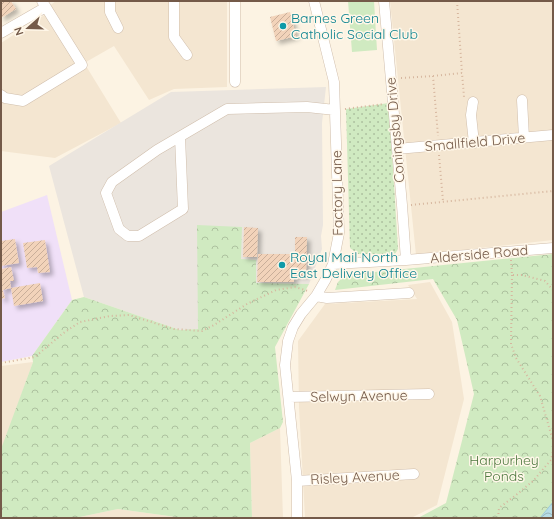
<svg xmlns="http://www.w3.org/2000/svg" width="554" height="519" viewBox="0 0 554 519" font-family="Quicksand,sans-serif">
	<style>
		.residential { fill: #f4e6d1 }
		.industrial { fill: #ebe5de }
		.education { fill: #f0e0f8 }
		.grass { fill: url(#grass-dots) }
		.park { fill: url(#park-crowns) }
		.garden { fill: #d0eac1 }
		.water { fill: url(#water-waves); stroke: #9eccd7 }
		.building { fill: url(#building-hatch); filter: url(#shadow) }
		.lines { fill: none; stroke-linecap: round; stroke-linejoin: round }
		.minor-casing { stroke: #d0beac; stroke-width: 11 }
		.path { stroke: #d6b69e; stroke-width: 2; stroke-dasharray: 1 3; stroke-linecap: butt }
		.minor { stroke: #fff; stroke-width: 10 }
		.culture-dot { fill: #0f9aa8; stroke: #fff7e9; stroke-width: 1.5 }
		.labels { text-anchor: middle; stroke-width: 3; stroke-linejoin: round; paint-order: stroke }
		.culture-label { font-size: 14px; fill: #0d838f; stroke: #fff7e9; text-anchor: start }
		.street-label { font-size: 14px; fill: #745a49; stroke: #fff7e9 }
		.park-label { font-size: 14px; fill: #4f7a41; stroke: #fff7e9 }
	</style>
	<defs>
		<pattern id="grass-dots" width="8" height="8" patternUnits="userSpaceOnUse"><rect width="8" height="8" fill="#d0eac1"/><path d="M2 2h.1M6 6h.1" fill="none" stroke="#adc19f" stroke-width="1.8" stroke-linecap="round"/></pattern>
		<pattern id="park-crowns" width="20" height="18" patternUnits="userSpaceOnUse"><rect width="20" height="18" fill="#d0eac1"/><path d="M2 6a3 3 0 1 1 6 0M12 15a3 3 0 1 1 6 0" fill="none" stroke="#adc19f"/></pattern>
		<pattern id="water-waves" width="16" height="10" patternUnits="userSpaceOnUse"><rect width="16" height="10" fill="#b7dde6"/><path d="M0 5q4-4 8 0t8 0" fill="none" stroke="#99b6bc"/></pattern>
		<pattern id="building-hatch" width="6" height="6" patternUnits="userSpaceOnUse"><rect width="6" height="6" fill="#f2d3ba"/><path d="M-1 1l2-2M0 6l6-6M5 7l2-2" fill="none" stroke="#c9ae99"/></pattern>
		<filter id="shadow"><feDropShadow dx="3.5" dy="3.5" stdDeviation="2" flood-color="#0004"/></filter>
	</defs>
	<rect width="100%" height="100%" fill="#fcf3e3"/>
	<path class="residential" d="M56 1H227V87L174 89 149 100 114 46 86 62 49 6Z
		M390 1H553V240L416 255Z
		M46 14 86 66 121 123 55 158 1 151V43Z
		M430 282 452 322 464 399 437 505 411 518H305L299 407 298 341 325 304 417 299 408 285Z
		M33 362 2 449H1V366Z
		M280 428 283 518H252L250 443Z
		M118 509 183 518H75Z"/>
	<path class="industrial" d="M326 87 322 123 323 225 321 236 322 249 309 284 256 283 198 329 180 330 84 297 49 166 171 92Z"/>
	<path class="education" d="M47 195 72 300 32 356 1 362V212Z"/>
	<path class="grass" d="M389 103 398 249 395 254H358L350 248 346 109Z"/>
	<path class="park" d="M197 225 242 227 241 259 256 260V283L309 284 275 347 283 422 280 428 250 443 252 518H183L118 509 75 518H1V449L33 362 32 356 72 300 84 297 180 330 198 329Z
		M553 254V518H418L446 503 474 394 457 320 433 279 335 290 338 282 345 275Z"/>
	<path class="garden" d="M348 1H374L377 50 352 52Z"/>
	<path class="water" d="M553 502V518H540Z"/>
	<path class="building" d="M1 1H11L16 9 1 18Z
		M290 12 296 36 276 41 270 17Z
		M244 227 258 228 257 257H243Z
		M295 237H307L306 275H294V282H257L258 254H295Z
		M15 239 19 263 1 266V241Z
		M45 240 50 272 38 273 37 267 27 268 23 243Z
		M11 267 14 281H10L11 288 3 290 5 298 1 299V269Z
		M40 283 43 301 14 306 11 288Z"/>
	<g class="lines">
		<g class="minor-casing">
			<path id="minor" d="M110 1V12L118 28
				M174 1V37L187 55
				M235 1V82
				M384 1 402 205 406 260
				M1 33 46 7
				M1 95 5 98 23 101 82 65 42 1
				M522 100 524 138
				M473 102 471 115 474 143
				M180 137 183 209 139 236H128L119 229 106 193 112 182 157 150 227 109 307 107 335 110
				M397 149 553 135
				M333 264 406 260 553 248
				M316 296 327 298 409 293
				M289 397 429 394
				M297 481 414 474
				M297 518V481L285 365 288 341 293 327 301 314 316 296 326 279 333 264 339 233 334 82 314 1"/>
		</g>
		<path class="path" d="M457 1 462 73
			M433 76 462 73 464 97
			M401 78 433 76 438 136
			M345 109 384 104
			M439 155 443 201
			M411 205 553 191
			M511 260 512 275H522L545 281 553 290
			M512 275 511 344 516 358 540 396 553 441
			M1 363 35 357 62 334 80 322 110 316 129 315 174 329 202 331 214 325 247 304 276 290 295 287 308 291
			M498 518 499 508 516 495 533 481 551 460 553 451"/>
		<use href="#minor" class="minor"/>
	</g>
	<g class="culture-dot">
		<circle cx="283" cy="26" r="4"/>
		<circle cx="282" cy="265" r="4"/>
	</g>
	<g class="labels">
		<g class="culture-label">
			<text x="291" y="23">Barnes Green<tspan x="291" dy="16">Catholic Social Club</tspan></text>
			<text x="290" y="262">Royal Mail North<tspan x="290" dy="16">East Delivery Office</tspan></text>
		</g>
		<g class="street-label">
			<text transform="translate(395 130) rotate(-95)" y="5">Coningsby Drive</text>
			<text transform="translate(475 142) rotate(-5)" y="5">Smallfield Drive</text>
			<text transform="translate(337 193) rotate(-91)" y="5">Factory Lane</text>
			<text transform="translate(479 254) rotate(-5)" y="5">Alderside Road</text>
			<text transform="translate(359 396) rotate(-1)" y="5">Selwyn Avenue</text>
			<text transform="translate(355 477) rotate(-3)" y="5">Risley Avenue</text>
		</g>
		<g class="park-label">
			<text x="504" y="465">Harpurhey<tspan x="504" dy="16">Ponds</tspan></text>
		</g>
	</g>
	<rect width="554" height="519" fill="none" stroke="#745a49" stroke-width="4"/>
	<g transform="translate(28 28) rotate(250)" stroke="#fff7e9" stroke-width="3" paint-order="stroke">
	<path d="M0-3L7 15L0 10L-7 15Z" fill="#745a49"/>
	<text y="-6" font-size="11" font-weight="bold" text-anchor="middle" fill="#745a49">N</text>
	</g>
</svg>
